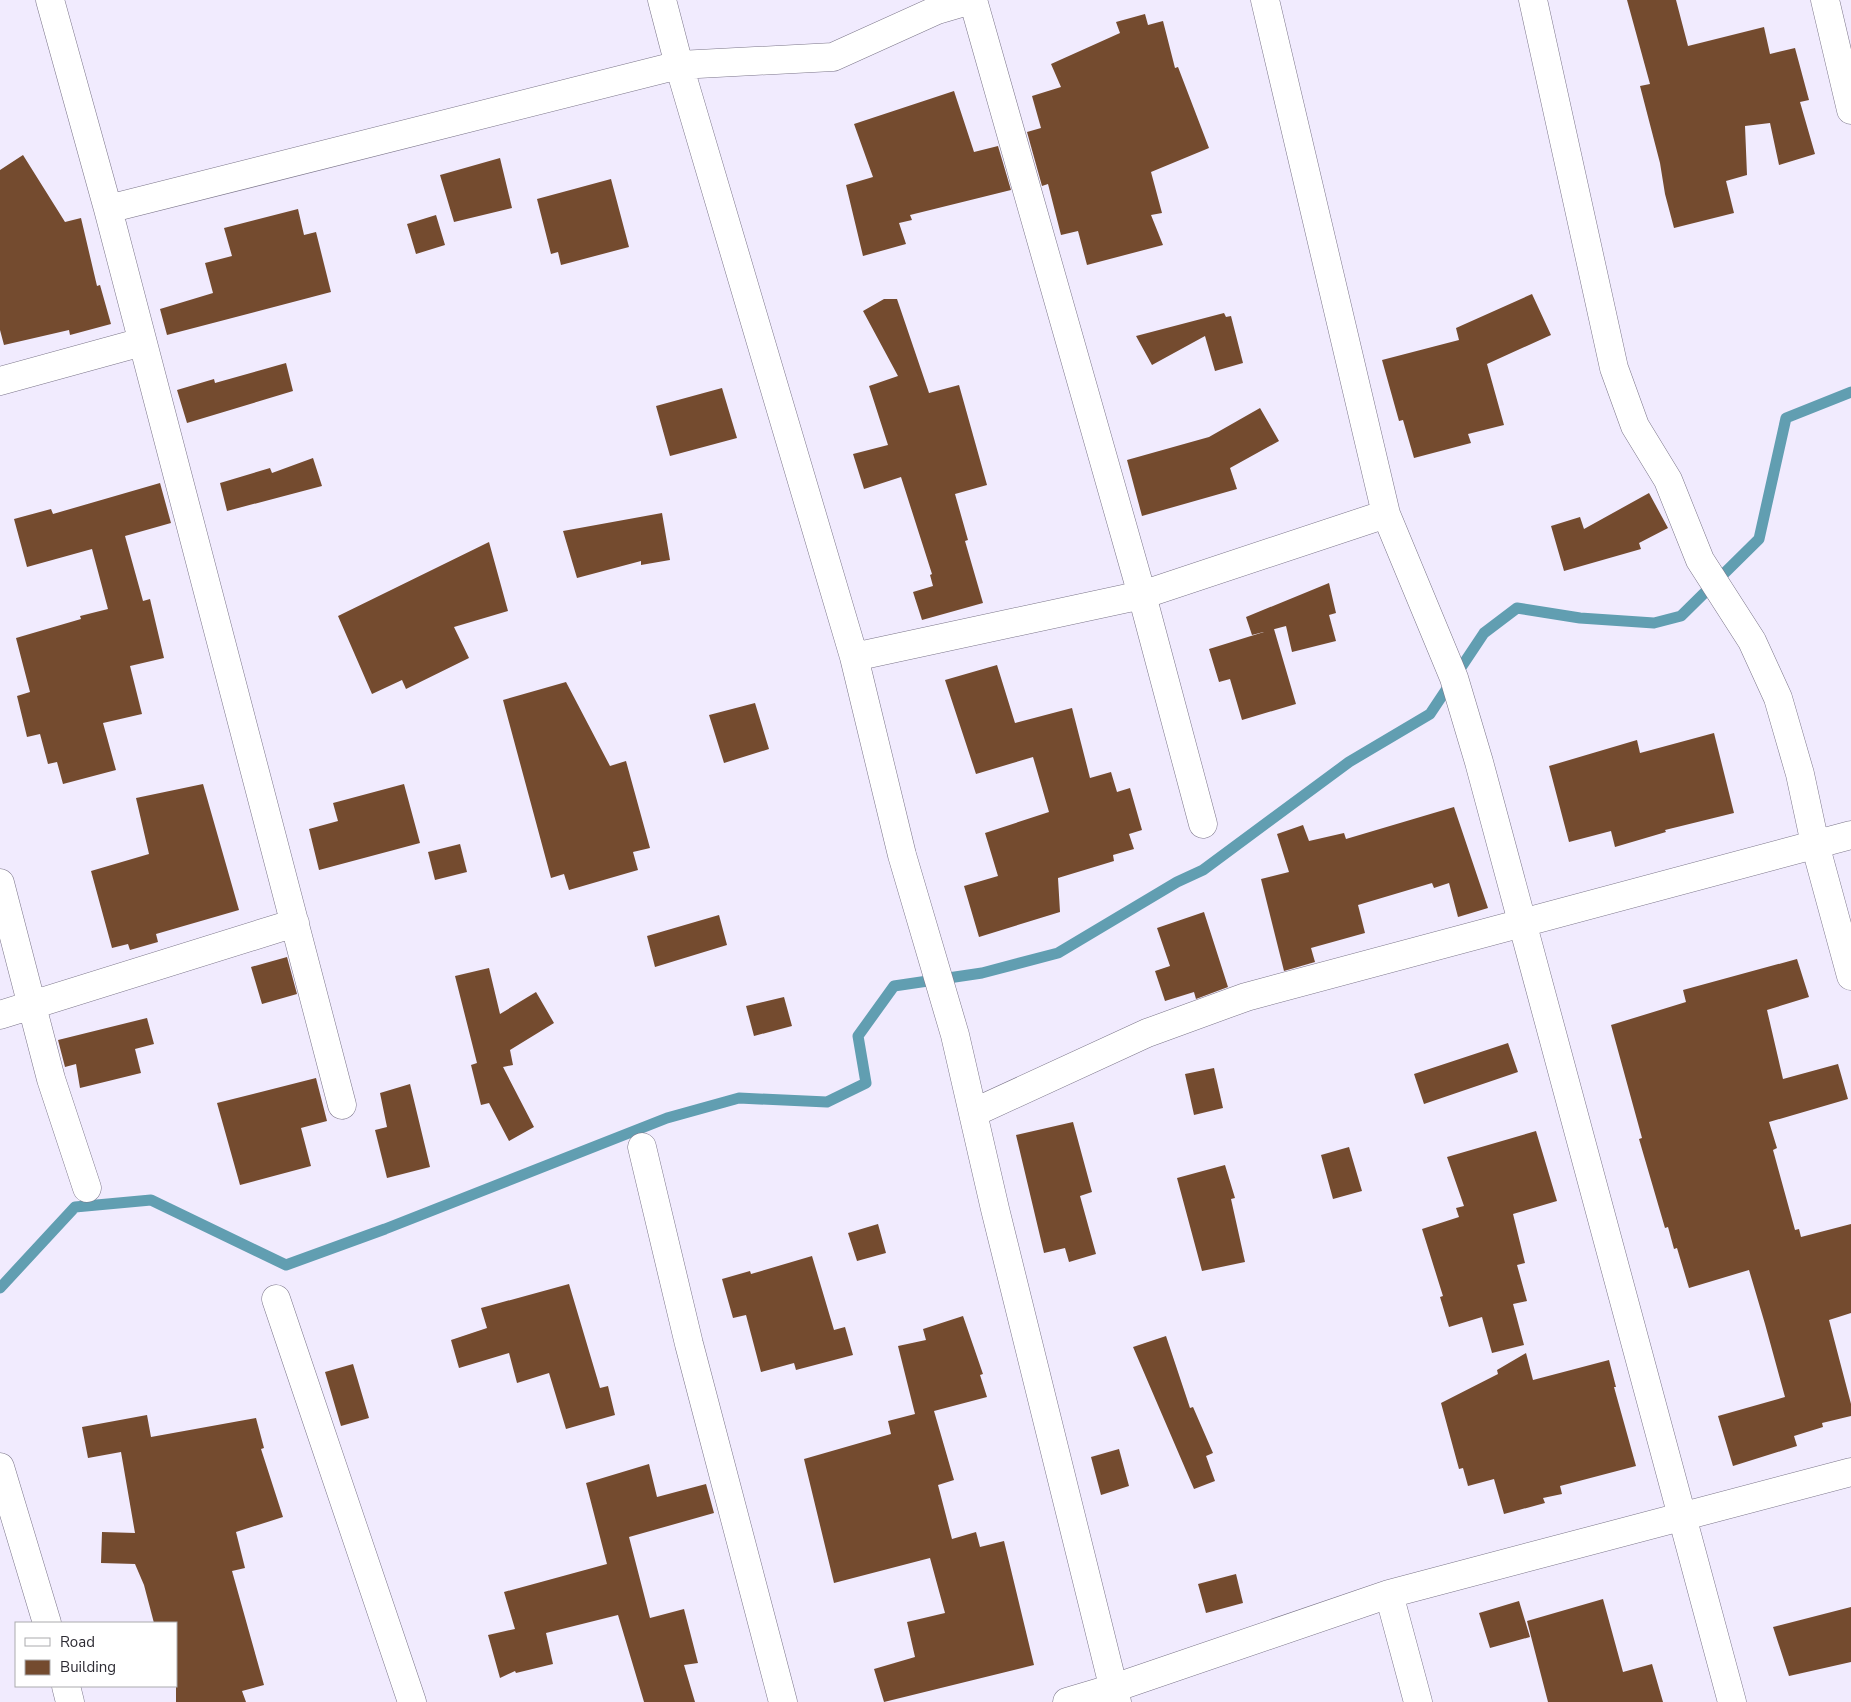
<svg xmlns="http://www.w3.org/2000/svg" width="1851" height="1702" viewBox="0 0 1851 1702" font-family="'Nunito Sans',sans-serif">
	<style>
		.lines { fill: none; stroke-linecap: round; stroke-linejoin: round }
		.stream { stroke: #619eb1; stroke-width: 11 }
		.building { fill: #744b2f }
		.minor-casing { stroke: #7b7589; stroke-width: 29 }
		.minor { stroke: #fff; stroke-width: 28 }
	</style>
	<rect width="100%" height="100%" fill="#f1ebfe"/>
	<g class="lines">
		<path class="stream" d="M0 1288 75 1207 151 1200 286 1265 385 1229 667 1118 739 1098 827 1102 866 1083 858 1036 894 986 982 973 1058 953 1177 882 1203 870 1349 762 1430 714 1484 633 1517 608 1580 618 1654 623 1681 616 1759 539 1786 418 1851 392"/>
	</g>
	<path class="building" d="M1627 0H1676L1688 46 1764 27 1770 54 1795 48 1809 100 1800 102 1815 154 1779 165 1770 123 1745 126 1747 175 1726 181 1734 213 1674 228 1665 194 1660 163 1640 86 1650 84Z
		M1145 14 1148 25 1163 21 1175 68 1178 67 1209 148 1151 172 1162 213 1151 215 1163 245 1087 265 1078 231 1061 235 1048 184 1042 186 1027 132 1041 128 1032 96 1061 87 1051 64 1120 33 1116 22Z
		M954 91 974 152 998 146 1011 190 910 215 912 220 899 223 906 244 863 256 846 185 873 177 854 124Z
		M23 155 65 222 81 218 97 286 100 285 111 324 70 335 69 330 4 345 0 330V170Z
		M500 158 512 208 454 222 440 175Z
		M611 179 629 247 561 265 558 252 551 254 537 199Z
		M298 209 304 235 316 232 331 292 167 335 160 309 213 293 205 263 232 256 224 228Z
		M436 215 445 245 416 254 407 224Z
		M1532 294 1551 335 1487 364 1504 425 1468 434 1471 443 1414 458 1403 420 1399 421 1382 360 1459 340 1456 328Z
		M884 299H897L929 393 959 385 987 485 955 494 968 540 965 541 983 603 922 620 913 592 933 586 930 575 932 574 901 477 864 489 853 454 888 445 869 386 898 376 863 311Z
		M1224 313 1226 317 1231 316 1243 363 1215 371 1205 336 1152 365 1136 336Z
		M286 363 293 391 187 423 177 390 214 379 215 383Z
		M722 388 737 438 670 456 656 406Z
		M1260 408 1279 441 1230 468 1237 489 1142 516 1127 460 1209 437Z
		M313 458 322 486 227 511 220 483 270 468 272 473Z
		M160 483 171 523 125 536 143 601 150 599 164 658 130 666 142 714 103 723 116 770 63 784 57 762 48 764 40 734 27 737 17 696 30 692 16 638 81 619 80 616 108 609 92 549 27 567 14 519 51 509 53 514Z
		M1649 493 1668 528 1639 543 1641 549 1564 571 1551 526 1580 517 1584 529Z
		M662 513 670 560 641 565V561L577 578 563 531Z
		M489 542 508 611 454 627 469 658 406 689 402 680 372 694 338 616Z
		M1329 583 1336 613 1329 615 1336 641 1292 652 1286 626 1252 635 1246 617Z
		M1274 629 1296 704 1242 720 1230 679 1219 682 1209 649Z
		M997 665 1015 723 1072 708 1090 778 1111 772 1117 792 1130 788 1142 830 1129 834 1134 849 1113 855 1114 861 1058 878 1060 912 979 937 964 886 998 876 985 833 1049 812 1033 757 976 774 945 680Z
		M566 682 610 766 626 761 650 848 633 852 638 870 569 890 564 874 551 878 503 700Z
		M755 703 769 749 724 763 709 715Z
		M1714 733 1734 813 1665 830 1666 832 1615 847 1611 831 1569 842 1549 766 1637 740 1640 753Z
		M203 784 239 910 156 934 158 942 130 950 128 944 112 948 91 871 149 854 136 798Z
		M404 784 420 843 319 870 309 829 338 821 333 803Z
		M1454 807 1488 908 1458 917 1449 883 1434 888 1432 883 1358 905 1365 933 1311 948 1315 962 1284 971 1261 879 1289 872 1277 834 1303 825 1309 841 1344 833 1346 839Z
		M460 844 467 872 435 880 428 852Z
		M1204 912 1228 987 1196 999 1194 992 1165 1001 1155 971 1170 966 1157 928Z
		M719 915 727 945 655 967 647 936Z
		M287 957 297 994 262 1004 251 967Z
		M1797 959 1809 997 1767 1010 1783 1079 1838 1064 1848 1099 1769 1122 1777 1148 1773 1150 1795 1230 1799 1229 1801 1237 1851 1224V1313L1829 1320 1851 1404V1416L1822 1423 1823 1427 1794 1436 1797 1446 1733 1466 1718 1416 1785 1397 1765 1324 1749 1270 1689 1288 1677 1248 1674 1249 1668 1227 1665 1228 1639 1139 1642 1138 1611 1025 1686 1002 1683 990Z
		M489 968 500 1014 536 992 554 1023 510 1050 513 1065 503 1067 534 1127 509 1141 489 1103 481 1105 471 1065 477 1063 455 976Z
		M784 997 792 1026 754 1036 746 1006Z
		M147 1018 154 1044 135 1049 141 1073 80 1088 76 1064 65 1067 58 1040Z
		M1508 1043 1518 1072 1424 1104 1414 1074Z
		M1214 1068 1223 1108 1194 1115 1185 1074Z
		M316 1078 327 1121 301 1128 311 1166 240 1185 217 1103Z
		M410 1084 430 1167 387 1178 375 1130 387 1127 380 1093Z
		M1073 1122 1092 1192 1080 1196 1096 1254 1069 1262 1065 1248 1044 1253 1016 1135Z
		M1536 1131 1557 1201 1513 1214 1525 1263 1517 1265 1527 1301 1513 1304 1524 1345 1492 1353 1482 1317 1449 1327 1440 1297 1443 1296 1422 1229 1459 1217 1456 1208 1464 1206 1447 1157Z
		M1349 1147 1362 1191 1333 1199 1321 1155Z
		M1225 1165 1235 1198 1231 1199 1245 1262 1202 1271 1177 1178Z
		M878 1224 886 1253 857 1261 848 1233Z
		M812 1256 834 1330 845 1327 853 1355 796 1370 794 1363 761 1372 746 1315 733 1318 722 1279 750 1271 751 1274Z
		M569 1284 600 1388 608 1386 615 1415 566 1429 549 1373 517 1383 509 1353 459 1368 451 1340 487 1328 481 1308Z
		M963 1316 983 1374 980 1375 987 1397 934 1411 954 1480 938 1485 952 1539 976 1532 980 1547 1004 1541 1034 1665 884 1702 874 1669 915 1657 907 1622 945 1613 930 1558 834 1583 804 1459 891 1434 888 1421 915 1414 898 1346 926 1340 923 1329Z
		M1166 1336 1190 1408 1193 1407 1213 1453 1206 1456 1215 1481 1194 1489 1133 1347Z
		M1526 1353 1533 1380 1609 1360 1616 1387H1614L1636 1466 1560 1486 1562 1494 1543 1498 1545 1503 1504 1514 1494 1479 1468 1486 1463 1468 1459 1469 1441 1403 1498 1374 1497 1370Z
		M353 1364 369 1418 341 1426 325 1372Z
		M147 1415 151 1437 256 1418 264 1448 261 1449 283 1517 236 1532 245 1568 232 1571 264 1685 242 1691 246 1702H176V1623H154L144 1585 135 1564 101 1563 102 1532 135 1533 121 1452 88 1458 82 1427Z
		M1119 1449 1129 1486 1101 1495 1091 1457Z
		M649 1464 657 1497 706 1484 714 1513 629 1537 650 1618 684 1609 698 1663 684 1665 695 1702H644L618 1615 546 1633 553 1664 516 1673 515 1671 500 1678 488 1635 515 1629 504 1592 607 1564 586 1483Z
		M1236 1574 1243 1603 1206 1613 1198 1584Z
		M1603 1599 1623 1672 1652 1664 1663 1702H1548L1527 1621Z
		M1519 1601 1530 1637 1490 1648 1479 1613Z
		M1851 1607V1662L1789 1676 1773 1627Z"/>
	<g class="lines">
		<g class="minor-casing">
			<path id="minor" d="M50 0 108 209 342 1105
				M662 0 679 65 854 657 902 855 955 1035 995 1209 1117 1702
				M973 0 1142 595 1203 824
				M1265 0 1386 514 1454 678 1479 762 1732 1702
				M1533 0 1614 368 1635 426 1668 480 1700 560 1752 641 1778 698 1800 774 1815 844 1851 976
				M1825 0 1851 110
				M108 209 679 65 833 57 937 10 971 0
				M0 381 142 342
				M854 657 1142 595 1386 514
				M0 883 51 1079 87 1188
				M0 1015 295 923
				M973 1113 1147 1033 1246 997 1851 835
				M642 1147 689 1344 783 1702
				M276 1299 412 1702
				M0 1467 47 1623
				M1389 1594 1418 1702
				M66 1686 70 1702
				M1067 1702 1114 1688 1389 1594 1851 1472"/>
		</g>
		<use href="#minor" class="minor"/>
	</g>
	<rect x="15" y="1622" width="162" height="65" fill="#ffffff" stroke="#ababae"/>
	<rect x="25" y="1638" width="25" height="8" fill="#ffffff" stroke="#ababae"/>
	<text x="60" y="1647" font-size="15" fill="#2e2c34">Road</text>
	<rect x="25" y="1660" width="25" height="15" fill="#744b2f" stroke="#ababae"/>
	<text x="60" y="1672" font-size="15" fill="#2e2c34">Building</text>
</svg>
